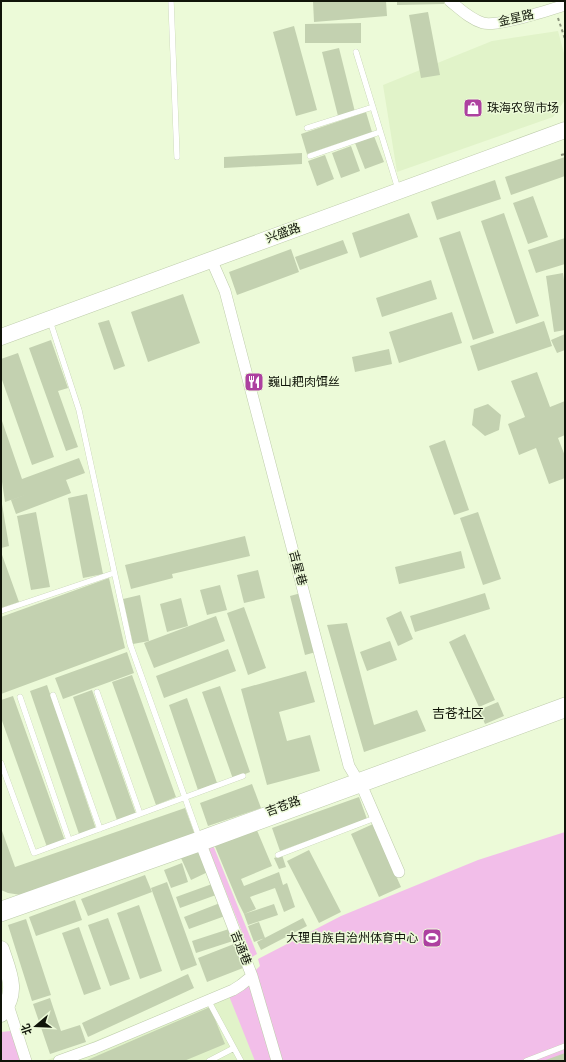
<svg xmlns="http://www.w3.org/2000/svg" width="566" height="1062" viewBox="0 0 566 1062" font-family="Signika,'Noto Sans SC',sans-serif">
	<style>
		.built { fill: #e1f3c9 }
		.green { fill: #f2bee9 }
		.building { fill: #c3d1b0 }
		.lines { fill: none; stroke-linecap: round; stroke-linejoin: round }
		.lane-casing { stroke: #beccab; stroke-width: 6 }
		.street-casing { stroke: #beccab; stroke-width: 12 }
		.secondary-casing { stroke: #beccab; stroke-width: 17 }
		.path { stroke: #8b947c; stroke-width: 2; stroke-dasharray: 3 3; stroke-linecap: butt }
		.lane { stroke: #fff; stroke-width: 5.5 }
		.street { stroke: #fff; stroke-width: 11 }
		.secondary { stroke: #fff; stroke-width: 16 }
		.labels { text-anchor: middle; stroke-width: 3; stroke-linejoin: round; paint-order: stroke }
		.street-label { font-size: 12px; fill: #101409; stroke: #ecfad8 }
		.poi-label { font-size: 12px; fill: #101409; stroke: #ecfad8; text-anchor: start }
		.neighbourhood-label { font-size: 13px; fill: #101409; stroke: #ecfad8 }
	</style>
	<rect width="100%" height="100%" fill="#ecfad8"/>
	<path class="built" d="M558 31 565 57V100L553 117 397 172 383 85 492 41Z
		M236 984 265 1061H45Z"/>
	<path class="green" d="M565 832V1061H255L229 996 260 966 258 959 341 916 478 860Z
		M213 845 257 954 252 957 208 847Z
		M11 1031 20 1061H1V1032Z"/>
	<path class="building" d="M313 1H386L387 16 314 22Z
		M397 1H444V4L397 5Z
		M428 12 440 75 421 78 409 15Z
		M361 23V43H305V24Z
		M294 26 317 110 296 116 273 32Z
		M339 48 355 112 338 116 322 52Z
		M366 112 372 132 307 154 301 134Z
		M374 136 384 162 365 169 355 143Z
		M351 146 360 171 341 178 332 153Z
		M302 153V164L224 168V157Z
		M325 155 334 179 317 186 308 161Z
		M565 157V176L511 195 505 177Z
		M495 180 501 199 437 220 431 202Z
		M533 196 548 237 528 244 513 203Z
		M409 213 418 237 360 258 352 233Z
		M504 213 539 316 516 324 481 221Z
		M460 231 494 333 473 340 439 238Z
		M565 238V264L536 273 528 250Z
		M343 240 348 253 300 270 295 257Z
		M291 249 299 272 237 295 229 272Z
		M563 273 565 287V330L554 332 546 276Z
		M431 280 437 299 382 317 376 298Z
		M183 294 200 343 148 362 131 312Z
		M452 312 462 343 399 363 389 332Z
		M109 320 125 366 114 370 98 323Z
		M544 321 552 346 478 371 470 346Z
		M565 334V350L557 353 551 340Z
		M51 340 68 388 58 391 78 447 66 451 29 348Z
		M389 349 392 364 355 372 352 357Z
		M18 353 54 457 32 465 1 377V359Z
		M537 372 550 407 565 401V435L558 438 565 456V478L549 484 536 448 519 455 508 424 525 417 511 381Z
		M488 404 501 415 499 430 485 436 472 425 474 409Z
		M1 418 22 479 79 458 85 473 66 480 71 493 16 514 11 500 31 493 5 502 1 475Z
		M445 440 469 510 454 515 429 446Z
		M87 494 103 574 83 578 68 498Z
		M1 498 9 546 1 548Z
		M36 512 50 587 31 590 17 516Z
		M478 512 501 579 483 585 460 518Z
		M245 536 250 556 172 574 173 578 131 589 125 565Z
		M461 551 465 568 399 584 395 567Z
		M1 552 19 602 1 608Z
		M258 570 265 598 244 603 237 575Z
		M109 578 125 648 1 694V617Z
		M220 585 227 610 207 615 200 590Z
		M301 593 316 652 305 655 290 596Z
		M485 593 490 609 415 632 410 616Z
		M140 595 149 641 133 644 123 599Z
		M181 598 188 626 167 632 160 604Z
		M244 607 266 668 248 675 227 613Z
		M401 611 413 639 398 646 386 618Z
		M216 616 225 641 154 668 144 643Z
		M347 623 374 725 417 710 426 731 364 752 327 625Z
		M465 634 495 700 479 707 449 642Z
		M390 641 397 660 367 671 360 652Z
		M228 649 236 671 164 698 156 676Z
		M127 652 134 673 63 699 55 678Z
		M306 671 315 702 279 712 287 741 310 735 320 771 267 785 241 689Z
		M132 675 176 797 156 805 112 682Z
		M47 685 96 829 79 834 30 691Z
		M220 686 250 772 233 779 202 692Z
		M92 690 136 814 117 820 73 697Z
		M13 696 65 841 47 847 1 718V700Z
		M187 698 217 783 198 790 169 705Z
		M498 702 504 716 485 724 479 710Z
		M252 784 261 808 208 826 200 803Z
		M359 797 367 819 280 851 272 828Z
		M185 808 195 835 21 895 8 893 1 890V828L15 867Z
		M373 824 401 887 379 897 351 834Z
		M256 828 272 866 241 879 244 886 279 872 283 885 287 883 295 907 284 912 275 888 250 897 256 909 244 914 238 902 214 844Z
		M201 849 210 871 191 880 181 858Z
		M309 850 341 912 319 923 287 861Z
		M282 855 286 867 279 869 274 858Z
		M182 863 188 882 171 888 164 870Z
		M145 875 152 892 88 916 81 899Z
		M167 882 197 965 181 971 151 888Z
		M212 884 216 895 180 908 176 897Z
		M75 900 82 920 36 936 29 917Z
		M220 903 225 916 189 929 184 917Z
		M274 904 278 915 248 925 244 914Z
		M139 905 162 971 140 979 117 913Z
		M108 918 130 979 110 986 88 925Z
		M303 918 307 926 261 950 257 942Z
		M26 919 51 995 32 1001 8 925Z
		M259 922 265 938 254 942 248 926Z
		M79 927 101 989 84 995 62 933Z
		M229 929 233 941 196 953 192 941Z
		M234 944 243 968 207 982 198 958Z
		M188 974 194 988 88 1037 82 1023Z
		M50 998 61 1031 80 1025 86 1042 50 1054 33 1004Z
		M210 1007 225 1044 184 1061H85Z
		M565 1053V1061H543Z"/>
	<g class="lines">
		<g class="lane-casing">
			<path id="lane" d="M171 1 177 157
				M356 52 398 189
				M307 128 373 107
				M310 156 380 132
				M50 321 79 410 130 644 199 837
				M1 611 114 573
				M97 692 140 814
				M53 695 100 829
				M20 697 69 840
				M1 763 34 853 243 776
				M278 855 375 818
				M208 1000 241 1061
				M209 1061 234 1048
				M526 1061 565 1046"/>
		</g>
		<g class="street-casing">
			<path id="street" d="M450 1C460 9 470 19 483 23 496 27 550 10 565 5
				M211 259 225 291 349 766 364 791 399 872
				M199 839 252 976 277 1061
				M1 907 199 837 565 703
				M1 916 202 845 565 712
				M8 1005 26 1061
				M59 1061 95 1048 233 990 241 985 252 976"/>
		</g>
		<g class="secondary-casing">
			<path id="secondary" d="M1 337 565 130
				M1 949C9 973 19 992 1 1014"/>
		</g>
		<path class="path" d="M558 18 565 39
			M561 155 565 154"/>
		<use href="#lane" class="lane"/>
		<use href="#street" class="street"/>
		<use href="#secondary" class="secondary"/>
	</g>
	<defs>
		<g id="shop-square" transform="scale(1)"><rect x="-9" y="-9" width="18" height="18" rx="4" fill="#ad41a0" stroke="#ecfad8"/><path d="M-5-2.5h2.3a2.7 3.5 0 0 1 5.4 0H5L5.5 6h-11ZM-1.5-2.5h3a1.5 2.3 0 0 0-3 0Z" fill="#fff"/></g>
		<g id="restaurant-square" transform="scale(1)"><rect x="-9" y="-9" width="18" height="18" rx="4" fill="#ad41a0" stroke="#ecfad8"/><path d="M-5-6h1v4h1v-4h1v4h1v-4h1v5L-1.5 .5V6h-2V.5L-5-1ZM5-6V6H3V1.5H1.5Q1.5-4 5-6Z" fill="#fff"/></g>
		<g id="stadium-square" transform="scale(1)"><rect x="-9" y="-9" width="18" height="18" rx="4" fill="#ad41a0" stroke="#ecfad8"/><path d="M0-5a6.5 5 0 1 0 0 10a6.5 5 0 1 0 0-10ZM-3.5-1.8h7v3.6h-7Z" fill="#fff"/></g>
	</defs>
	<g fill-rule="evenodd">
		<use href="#shop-square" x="473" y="108"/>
		<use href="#restaurant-square" x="254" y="382"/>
		<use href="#stadium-square" x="432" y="938"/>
	</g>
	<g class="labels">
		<g class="street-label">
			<text transform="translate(516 18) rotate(-13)" y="4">金星路</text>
			<text transform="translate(283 233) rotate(-20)" y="4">兴盛路</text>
			<text transform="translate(298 568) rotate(75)" y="4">吉星巷</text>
			<text transform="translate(283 806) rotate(-20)" y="4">吉苍路</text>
			<text transform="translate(241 948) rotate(69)" y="4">吉通巷</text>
		</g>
		<g class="poi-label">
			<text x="487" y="112">珠海农贸市场</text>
			<text x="268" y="386">巍山耙肉饵丝</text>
			<text x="418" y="942" text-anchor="end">大理自族自治州体育中心</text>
		</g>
		<g class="neighbourhood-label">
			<text x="458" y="718">吉苍社区</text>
		</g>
	</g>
	<rect width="566" height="1062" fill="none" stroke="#101409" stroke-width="4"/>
	<g transform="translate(36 1026) rotate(251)" stroke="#ecfad8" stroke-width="3" paint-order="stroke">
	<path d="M0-3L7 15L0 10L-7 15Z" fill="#101409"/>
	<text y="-6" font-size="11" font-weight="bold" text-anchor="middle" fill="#101409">北</text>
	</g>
</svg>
